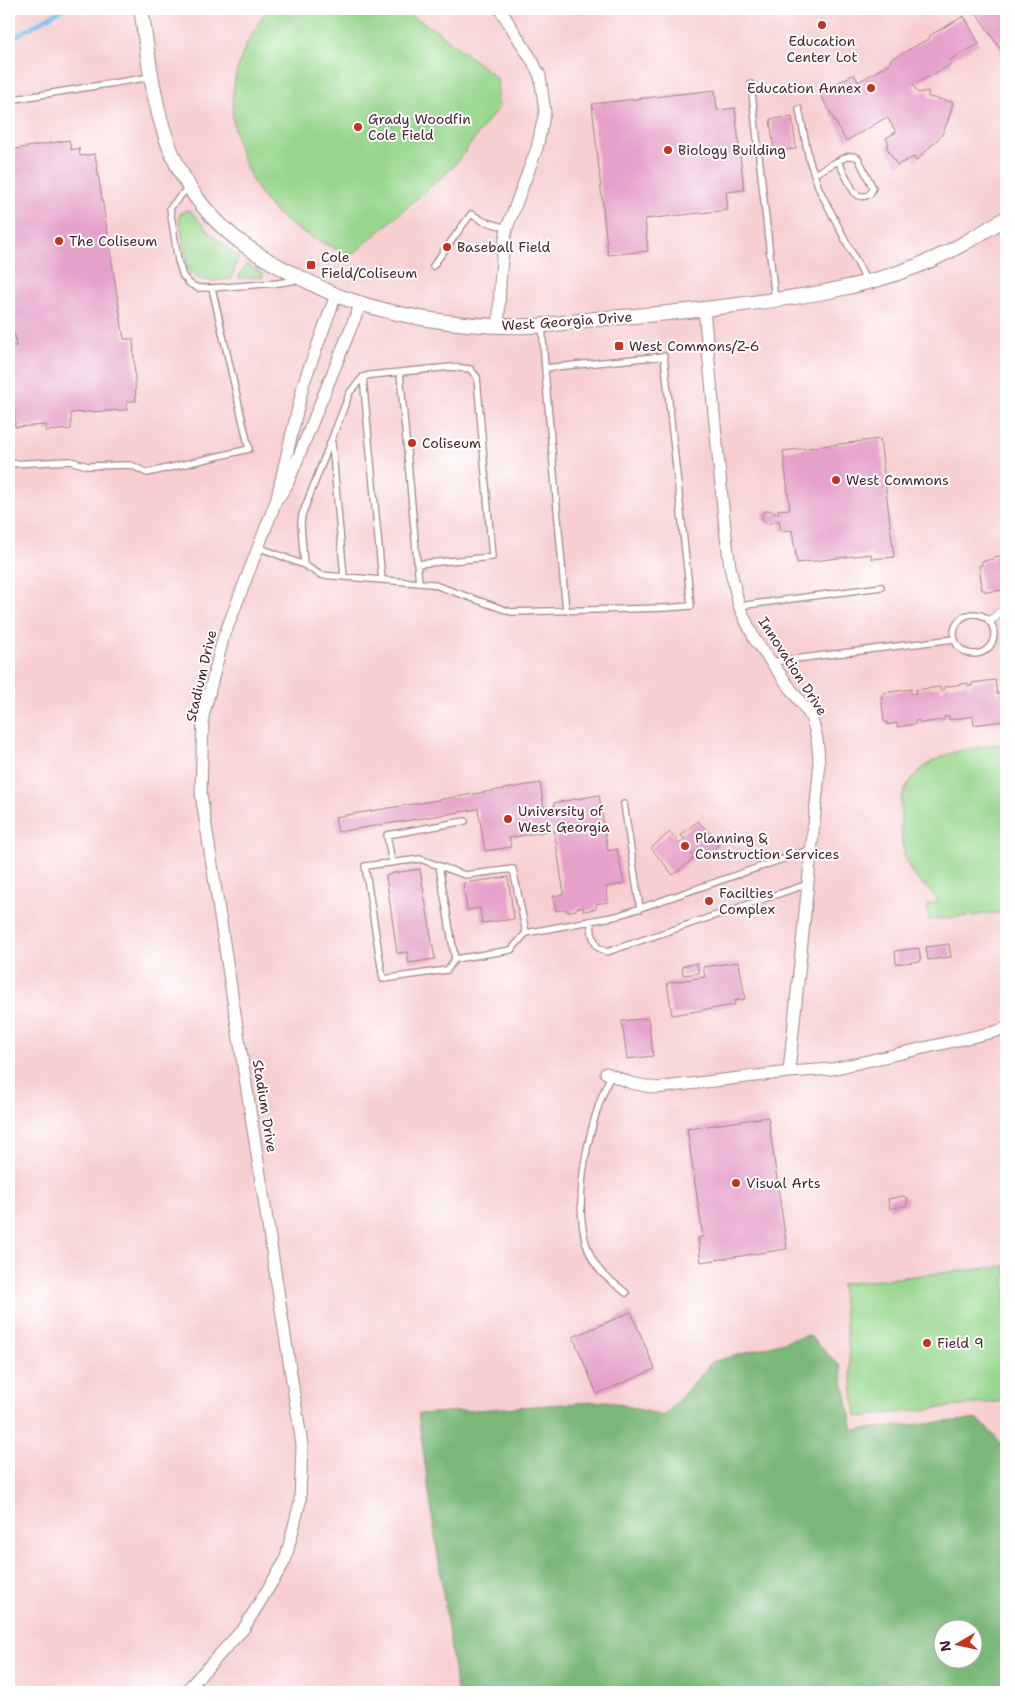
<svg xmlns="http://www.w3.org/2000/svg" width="1015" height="1701" viewBox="0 0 1015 1701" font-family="'Shantell Sans',sans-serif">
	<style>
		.built { fill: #f7cfd1; fill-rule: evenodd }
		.green { fill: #97d78d; stroke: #707b5c }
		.forest { fill: #79b878; stroke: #626c52; fill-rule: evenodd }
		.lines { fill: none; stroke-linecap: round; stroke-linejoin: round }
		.stream { stroke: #72beec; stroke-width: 4.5 }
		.building { fill: #e6a1ca }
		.service-casing { stroke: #a08684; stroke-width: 8 }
		.pedestrian-casing { stroke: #a08684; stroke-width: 9 }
		.minor-casing { stroke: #a08684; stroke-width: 13 }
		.tertiary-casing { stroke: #a08684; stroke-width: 16 }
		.service { stroke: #fff; stroke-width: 5.5 }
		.pedestrian { stroke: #fff; stroke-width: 8 }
		.minor { stroke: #fff; stroke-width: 11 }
		.tertiary { stroke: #fff; stroke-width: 14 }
		.poi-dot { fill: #c8321e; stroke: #fff; stroke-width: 2 }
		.labels { text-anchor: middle; stroke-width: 4; stroke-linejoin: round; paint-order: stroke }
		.poi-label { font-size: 14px; fill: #4a1f2b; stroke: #fff; text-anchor: start }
		.street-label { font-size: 14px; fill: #4a1f2b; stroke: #fff }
	</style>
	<rect width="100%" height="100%" fill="#fff"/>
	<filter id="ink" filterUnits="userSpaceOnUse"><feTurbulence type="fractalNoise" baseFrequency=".02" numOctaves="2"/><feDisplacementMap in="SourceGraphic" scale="10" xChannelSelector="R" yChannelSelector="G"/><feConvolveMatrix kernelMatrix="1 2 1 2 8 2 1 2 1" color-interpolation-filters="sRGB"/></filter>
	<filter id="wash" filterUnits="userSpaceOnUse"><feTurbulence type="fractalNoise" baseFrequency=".0096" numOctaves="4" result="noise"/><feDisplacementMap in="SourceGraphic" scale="20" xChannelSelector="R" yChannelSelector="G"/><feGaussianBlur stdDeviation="1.12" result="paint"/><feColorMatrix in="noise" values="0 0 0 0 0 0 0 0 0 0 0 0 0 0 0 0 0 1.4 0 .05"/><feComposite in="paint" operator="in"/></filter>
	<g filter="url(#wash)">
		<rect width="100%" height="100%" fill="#f6eddc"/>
		<path class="built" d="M9 9H1006V1692H9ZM942 1628H972V1658H942Z"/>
		<path class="green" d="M268 9H400L436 30 497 78 499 107 452 168 352 255C326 245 303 235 282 218 267 206 254 186 247 169 221 111 231 59 268 9Z
			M186 210 191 211 211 234 239 258 236 263 232 279C215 280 200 285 188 270L179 218 180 214Z
			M247 264 263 274V277L238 278Z
			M1006 744V912L929 920 927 904 938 903C934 889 917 884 911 871 902 854 901 838 901 819 901 812 900 802 902 796 919 754 966 747 1006 744Z
			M1006 1266V1401L856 1417 841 1284Z"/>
		<path class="forest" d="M809 1335 840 1366 853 1430 978 1419 1002 1444 1006 1467V1692H457L418 1414 607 1401 664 1416 712 1362ZM942 1628H972V1658H942Z"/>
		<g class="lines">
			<path class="stream" d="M9 40 63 9"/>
		</g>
		<g id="blocks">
			<path class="building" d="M974 9H1006V58Z
				M964 16 979 44 950 60 952 64 913 85 918 93 928 91V97L953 102 948 121 941 136 916 161 914 157 897 165 886 146 889 144 886 138 896 132 887 117 846 141 819 93 854 74 858 82 891 63 890 60 930 38 929 36Z
				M715 90 717 110 735 108 744 190 726 192 728 210 645 219 648 251 608 255 592 104Z
				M792 117 796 149 774 151 770 119Z
				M69 140 71 150 79 148 80 156 95 154 124 339H133L136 401H127V410L71 413V429L46 431V425L15 427 11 346H16L15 335 9 336V150Z
				M880 439 894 557 872 559 871 554 797 563 792 530 781 531 779 520 768 524 762 519V514L765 511 770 510 775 514 779 513 778 510 790 509 783 451Z
				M1006 555V587H1004V590L986 592 985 590H982L979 565H982V561L994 559 993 557Z
				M995 680 997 694H1000V691L1006 690V724H1004L1003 721 974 725 973 716 949 720V716L944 717V720L920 723 919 720 915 721 916 724 897 727V723L887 725V722H884L881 696H883V693L911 689V694L916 693 915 690 940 687V690H944V687L968 683V686H972V683Z
				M540 783 545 814 555 812 554 803 599 795 608 851 617 849 624 884 606 887 608 902 596 904V909L583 911V907L576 908V910L567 912V909L556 911 553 896 564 894 554 830 509 838 511 847 485 851 478 809 338 832 335 817Z
				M698 821 719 844 704 859 696 851 691 855 694 858 673 875 651 848 670 832 679 844 685 839 681 835Z
				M420 869 435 959 409 963 407 952 397 953 386 876 394 873Z
				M508 877 514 919 482 923 480 908 467 910 463 883Z
				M949 944 951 957 928 960 926 947Z
				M919 948 921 961 896 964 895 951Z
				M739 962 745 999 734 1001 735 1005 672 1015 667 983 705 977 703 967Z
				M697 963 699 973 683 975 682 966Z
				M648 1018 653 1056 627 1059 622 1021Z
				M768 1117 787 1249 701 1262 698 1238 703 1237 687 1129Z
				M904 1196 908 1199 907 1205 890 1209 888 1199Z
				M631 1312 655 1369 597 1394 573 1337Z"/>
		</g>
	</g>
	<g filter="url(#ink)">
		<use href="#blocks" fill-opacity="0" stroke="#a08684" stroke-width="1"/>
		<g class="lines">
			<g class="service-casing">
				<path id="service" d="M751 84 775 300
					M9 100 151 77
					M799 109 809 159 819 189 867 282
					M814 174 838 161 854 192C859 197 864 198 870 194L873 188 858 158C851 153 845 158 838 161
					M189 186 170 208 178 261 183 276 190 284 198 288H212L278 283 298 280
					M433 266 471 214 483 221 507 228
					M542 325 546 383 566 611
					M400 373 419 583
					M363 377 382 580
					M332 443 344 577
					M9 464 70 461 88 466 131 465 147 473 249 449 212 288
					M258 547 304 565 321 575 432 584 511 612 665 608 691 606 664 356 545 368
					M304 565 301 524 302 515 350 392 363 377 371 375 451 367 470 369 477 377 492 557 417 564
					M739 606 881 587
					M954 634a20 20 0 1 1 40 0a20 20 0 1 1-40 0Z
					M771 662 954 639
					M624 804 640 909
					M392 863 387 835 465 821
					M439 866 455 959
					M591 921 592 934 597 947 607 952 808 884
					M526 933 513 869 465 875 420 859 365 866 383 979 447 970 455 959 511 950 526 933 617 916 812 849
					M611 1075C588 1122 562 1229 602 1273 609 1280 618 1286 626 1293"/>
			</g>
			<g class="pedestrian-casing">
				<path id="pedestrian" d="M990 621 1003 610 1006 609"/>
			</g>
			<g class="minor-casing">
				<path id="minor" d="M704 309 725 528 730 567 739 606 755 640 810 715C818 734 819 752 819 773L789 1072
					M499 326C499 293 500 260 507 228L537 148 545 112 540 76 533 62 500 9
					M279 497 287 485 361 303
					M606 1073 631 1083 656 1088 789 1072 832 1069 998 1031 1006 1028
					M185 1692 244 1628 285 1561 300 1502 302 1445 201 794 203 717 223 639 276 501 304 382 336 295"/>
			</g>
			<g class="tertiary-casing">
				<path id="tertiary" d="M141 9C152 79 156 147 202 205 229 238 258 256 295 275 309 282 324 290 338 296 400 318 468 328 533 326 554 325 575 321 596 319 636 316 674 313 713 308 782 299 852 292 917 266 948 254 977 236 1006 218"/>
			</g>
			<use href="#service" class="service"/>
			<use href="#pedestrian" class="pedestrian"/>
			<use href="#minor" class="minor"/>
			<use href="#tertiary" class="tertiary"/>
		</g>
	</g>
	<g class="poi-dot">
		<circle cx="822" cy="25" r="5"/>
		<circle cx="871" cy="88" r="5"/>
		<circle cx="358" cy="127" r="5"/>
		<circle cx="668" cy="150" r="5"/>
		<circle cx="59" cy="241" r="5"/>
		<circle cx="447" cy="247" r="5"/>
		<rect x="306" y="260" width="10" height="10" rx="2.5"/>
		<rect x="614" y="341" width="10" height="10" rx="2.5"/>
		<circle cx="412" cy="443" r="5"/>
		<circle cx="836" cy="480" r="5"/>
		<circle cx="508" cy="819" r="5"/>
		<circle cx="685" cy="846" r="5"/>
		<circle cx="709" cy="901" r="5"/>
		<circle cx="736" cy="1183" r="5"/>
		<circle cx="927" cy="1343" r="5"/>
	</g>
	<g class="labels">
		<g class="poi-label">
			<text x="822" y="46" text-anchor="middle">Education<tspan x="822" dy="16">Center Lot</tspan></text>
			<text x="861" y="93" text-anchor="end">Education Annex</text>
			<text x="368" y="124">Grady Woodfin<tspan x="368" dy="16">Cole Field</tspan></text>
			<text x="678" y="155">Biology Building</text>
			<text x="69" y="246">The Coliseum</text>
			<text x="457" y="252">Baseball Field</text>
			<text x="321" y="262">Cole<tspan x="321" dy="16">Field/Coliseum</tspan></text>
			<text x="629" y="351">West Commons/Z-6</text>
			<text x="422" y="448">Coliseum</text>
			<text x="846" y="485">West Commons</text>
			<text x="518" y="816">University of<tspan x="518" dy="16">West Georgia</tspan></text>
			<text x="695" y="843">Planning &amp;<tspan x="695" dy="16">Construction Services</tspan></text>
			<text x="719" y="898">Facilties<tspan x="719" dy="16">Complex</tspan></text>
			<text x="746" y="1188">Visual Arts</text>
			<text x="937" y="1348">Field 9</text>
		</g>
		<g class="street-label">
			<text transform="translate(567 321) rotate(-4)" y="5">West Georgia Drive</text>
			<text transform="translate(793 666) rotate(57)" y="5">Innovation Drive</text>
			<text transform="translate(201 676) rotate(-77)" y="5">Stadium Drive</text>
			<text transform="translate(265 1106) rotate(81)" y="5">Stadium Drive</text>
		</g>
	</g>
	<rect width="1015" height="1701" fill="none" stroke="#fff" stroke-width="30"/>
	<g transform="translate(958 1644) rotate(261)"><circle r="24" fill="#ffffff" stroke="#b7a5aa"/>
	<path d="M0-4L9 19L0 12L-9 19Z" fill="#c8321e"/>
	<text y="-8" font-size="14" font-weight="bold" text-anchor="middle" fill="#4a1f2b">N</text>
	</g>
</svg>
